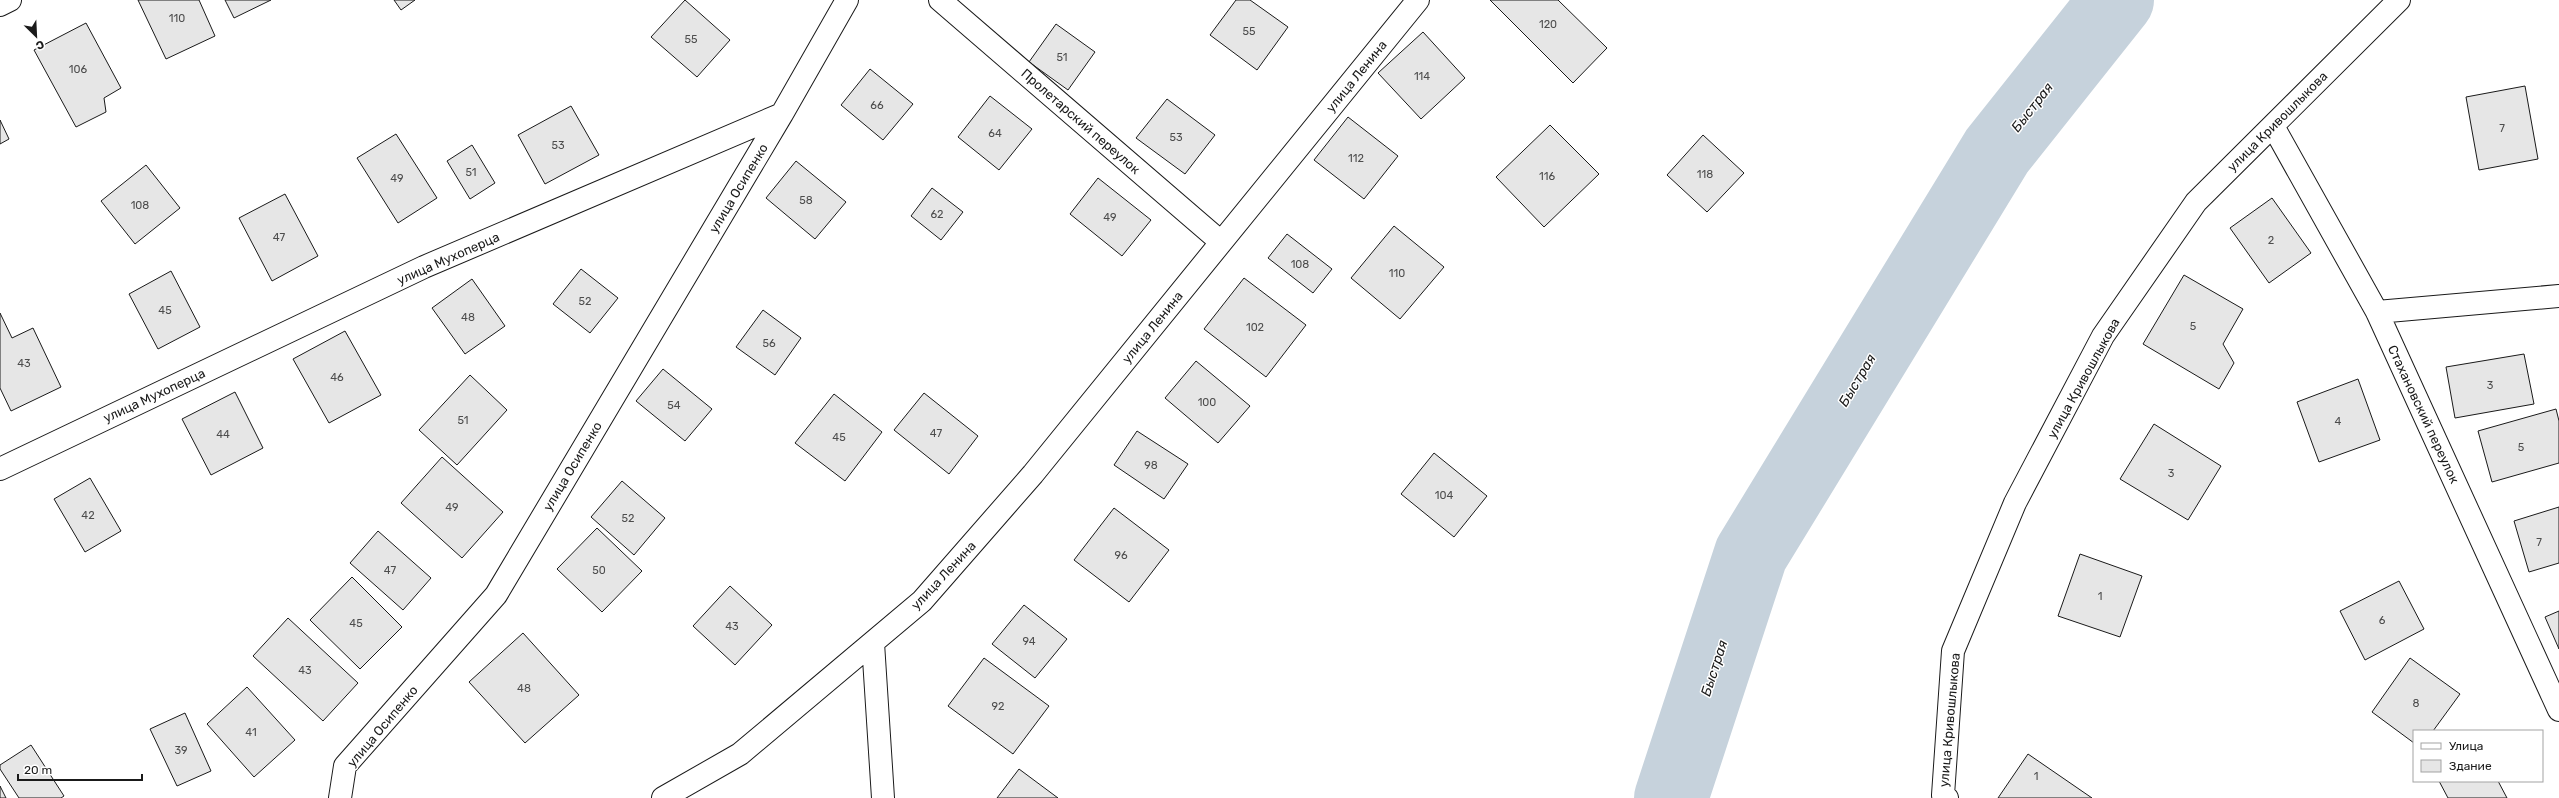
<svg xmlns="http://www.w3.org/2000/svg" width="2559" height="798" viewBox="0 0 2559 798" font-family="Rubik,sans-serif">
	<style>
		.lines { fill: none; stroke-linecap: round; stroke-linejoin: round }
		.river { stroke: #c6d2dc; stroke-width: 74 }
		.building { fill: #e6e6e6; stroke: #1a1a1a }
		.minor-casing { stroke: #1a1a1a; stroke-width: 24 }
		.minor { stroke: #fff; stroke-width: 22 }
		.labels { text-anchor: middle; stroke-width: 3; stroke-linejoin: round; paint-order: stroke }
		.number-label { font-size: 11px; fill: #4d4d4d }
		.street-label { font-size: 13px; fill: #1a1a1a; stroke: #fff }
		.water-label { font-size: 14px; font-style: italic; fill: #1a1a1a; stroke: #fff }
	</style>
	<rect width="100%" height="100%" fill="#fff"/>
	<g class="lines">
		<path class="river" d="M1671 798 1751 554 1997 151 2117 0"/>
	</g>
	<path class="building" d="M138 0H199L215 36 166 59Z
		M225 0H271L234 18Z
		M394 0H415L401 10Z
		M685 0 730 40 697 77 651 37Z
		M1236 0H1250L1288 27 1257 70 1210 35Z
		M1490 0H1558L1607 48 1573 83Z
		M86 23 121 88 104 98 106 112 76 127 34 50Z
		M1056 24 1095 52 1068 90 1029 62Z
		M1423 32 1465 78 1421 119 1378 73Z
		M870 69 913 104 883 140 841 105Z
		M2525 86 2538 159 2479 170 2466 97Z
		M990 96 1032 129 999 170 958 137Z
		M1167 99 1215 135 1185 174 1136 138Z
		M571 106 599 155 545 184 518 135Z
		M1348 117 1398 156 1364 199 1314 160Z
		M0 120 9 139 0 144Z
		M1550 125 1599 174 1544 227 1496 177Z
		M396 134 437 198 398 223 357 158Z
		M1703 135 1744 173 1707 212 1667 175Z
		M472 145 495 183 470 199 447 161Z
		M796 161 846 202 815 239 766 198Z
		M146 165 180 208 135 244 101 201Z
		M1098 178 1151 220 1122 256 1070 214Z
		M932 188 963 212 941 240 911 216Z
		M285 194 318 256 272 281 239 218Z
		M2272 198 2311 253 2269 283 2230 228Z
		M1394 226 1444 267 1400 319 1351 278Z
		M1287 234 1332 269 1313 293 1268 258Z
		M581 269 618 298 590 333 553 304Z
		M171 271 200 327 158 349 129 294Z
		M2184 275 2243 309 2223 344 2234 363 2219 389 2143 344Z
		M1244 278 1306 325 1266 377 1204 329Z
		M472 279 505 326 465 354 432 308Z
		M763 310 801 338 775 375 736 347Z
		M0 313 12 338 33 328 61 387 11 411 0 388Z
		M345 331 381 395 329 423 293 359Z
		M2524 354 2534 404 2455 418 2446 367Z
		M1196 361 1250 406 1218 443 1165 398Z
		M663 369 712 409 685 441 636 401Z
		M470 375 507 410 457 465 419 430Z
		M2358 379 2380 440 2319 462 2297 402Z
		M235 392 263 448 211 475 182 419Z
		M924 393 978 436 949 474 894 430Z
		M834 394 882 432 845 481 795 443Z
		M2556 409 2559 421V463L2492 482 2478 431Z
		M2154 424 2221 466 2188 520 2120 479Z
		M1137 431 1188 464 1164 499 1114 465Z
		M1434 453 1487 496 1454 537 1401 494Z
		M442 457 503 512 462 558 401 503Z
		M90 478 121 531 85 552 54 499Z
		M622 481 665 518 634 555 591 517Z
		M2559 507V563L2529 572 2514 521Z
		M1114 508 1169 550 1129 602 1074 560Z
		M597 528 642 571 602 612 557 569Z
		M378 531 431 578 403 610 350 563Z
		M2080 554 2142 576 2120 637 2058 616Z
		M352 577 402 627 360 669 310 620Z
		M2399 581 2424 629 2365 660 2340 611Z
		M730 586 772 625 735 665 693 626Z
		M1024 605 1067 639 1035 678 992 644Z
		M2559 611V649L2545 617Z
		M288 618 358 683 323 721 253 656Z
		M523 633 579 695 525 743 469 682Z
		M984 658 1049 706 1013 754 948 706Z
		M2410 658 2460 694 2433 731H2414V743L2372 712Z
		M247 687 295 740 254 777 207 724Z
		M185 713 211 771 177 786 150 729Z
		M31 745 64 796 61 798H19L0 769V765Z
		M2028 754 2092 798H1998Z
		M1019 769 1058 798H997Z
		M2439 781H2498L2507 798H2448Z
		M0 786 6 798H0Z"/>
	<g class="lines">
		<g class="minor-casing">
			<path id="minor" d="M940 0 1221 242
				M0 5 10 0
				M2273 126 2377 312 2559 710
				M2377 312 2559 296
				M0 469 424 267 782 114 847 0
				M873 643 883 798
				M340 798 345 766 496 595 782 114
				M663 798 740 754 922 601 1033 474 1418 0
				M1947 798 1943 795 1953 651 2015 503 2103 336 2196 202 2399 0"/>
		</g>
		<use href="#minor" class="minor"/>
	</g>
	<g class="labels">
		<g class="number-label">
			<text x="177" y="22">110</text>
			<text x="1548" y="28">120</text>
			<text x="1249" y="35">55</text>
			<text x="691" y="43">55</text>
			<text x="1062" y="61">51</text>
			<text x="78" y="73">106</text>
			<text x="1422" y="80">114</text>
			<text x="877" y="109">66</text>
			<text x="2502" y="132">7</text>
			<text x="995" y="137">64</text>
			<text x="1176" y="141">53</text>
			<text x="558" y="149">53</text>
			<text x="1356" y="162">112</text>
			<text x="471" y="176">51</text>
			<text x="1705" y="178">118</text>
			<text x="1547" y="180">116</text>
			<text x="397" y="182">49</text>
			<text x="806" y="204">58</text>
			<text x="140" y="209">108</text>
			<text x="937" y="218">62</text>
			<text x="1110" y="221">49</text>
			<text x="279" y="241">47</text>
			<text x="2271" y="244">2</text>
			<text x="1300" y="268">108</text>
			<text x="1397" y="277">110</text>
			<text x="585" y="305">52</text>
			<text x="165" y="314">45</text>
			<text x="468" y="321">48</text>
			<text x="2193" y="330">5</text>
			<text x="1255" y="331">102</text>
			<text x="769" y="347">56</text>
			<text x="24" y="367">43</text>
			<text x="337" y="381">46</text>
			<text x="2490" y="389">3</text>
			<text x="1207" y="406">100</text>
			<text x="674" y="409">54</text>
			<text x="463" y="424">51</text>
			<text x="2338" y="425">4</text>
			<text x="936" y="437">47</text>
			<text x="223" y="438">44</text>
			<text x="839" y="441">45</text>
			<text x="2521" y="451">5</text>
			<text x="1151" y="469">98</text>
			<text x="2171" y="477">3</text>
			<text x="1444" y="499">104</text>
			<text x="452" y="511">49</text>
			<text x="88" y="519">42</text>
			<text x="628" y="522">52</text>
			<text x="2539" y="546">7</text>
			<text x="1121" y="559">96</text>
			<text x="390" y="574">47</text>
			<text x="599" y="574">50</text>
			<text x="2100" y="600">1</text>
			<text x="2382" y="624">6</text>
			<text x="356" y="627">45</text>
			<text x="732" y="630">43</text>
			<text x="1029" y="645">94</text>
			<text x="305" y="674">43</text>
			<text x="524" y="692">48</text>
			<text x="2416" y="707">8</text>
			<text x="998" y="710">92</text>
			<text x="251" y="736">41</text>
			<text x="181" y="754">39</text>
			<text x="2036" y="780">1</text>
		</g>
		<g class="street-label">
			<text transform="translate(1356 76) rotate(-51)" y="5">улица Ленина</text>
			<text transform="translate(1081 121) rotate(41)" y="5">Пролетарский переулок</text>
			<text transform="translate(2277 121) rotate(-45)" y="5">улица Кривошлыкова</text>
			<text transform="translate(738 188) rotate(-59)" y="5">улица Осипенко</text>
			<text transform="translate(448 258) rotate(-24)" y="5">улица Мухоперца</text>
			<text transform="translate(1152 327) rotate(-51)" y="5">улица Ленина</text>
			<text transform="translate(2083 378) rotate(-61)" y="5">улица Кривошлыкова</text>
			<text transform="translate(154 395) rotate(-25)" y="5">улица Мухоперца</text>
			<text transform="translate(2424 414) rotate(65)" y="5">Стахановский переулок</text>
			<text transform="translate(572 466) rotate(-59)" y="5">улица Осипенко</text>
			<text transform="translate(943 575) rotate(-47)" y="5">улица Ленина</text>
			<text transform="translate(1949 720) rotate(-85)" y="5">улица Кривошлыкова</text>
			<text transform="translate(382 726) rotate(-50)" y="5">улица Осипенко</text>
		</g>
		<g class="water-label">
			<text transform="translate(2032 107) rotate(-52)" y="5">Быстрая</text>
			<text transform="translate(1857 380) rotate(-59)" y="5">Быстрая</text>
			<text transform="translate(1714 668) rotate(-72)" y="5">Быстрая</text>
		</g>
	</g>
	<rect x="2413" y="730" width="130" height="52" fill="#ffffff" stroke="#a3a3a3"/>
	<rect x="2421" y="743" width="20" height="6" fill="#ffffff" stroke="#a3a3a3"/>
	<text x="2449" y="750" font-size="12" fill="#1a1a1a">Улица</text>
	<rect x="2421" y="760" width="20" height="12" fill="#e6e6e6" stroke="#a3a3a3"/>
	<text x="2449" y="770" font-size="12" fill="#1a1a1a">Здание</text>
	<g transform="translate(36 36) rotate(156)" stroke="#ffffff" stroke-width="3" paint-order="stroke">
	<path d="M0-3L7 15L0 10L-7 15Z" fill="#1a1a1a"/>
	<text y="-6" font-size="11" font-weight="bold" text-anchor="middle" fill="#1a1a1a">С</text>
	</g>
	<path d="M18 774v6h124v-6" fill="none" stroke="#1a1a1a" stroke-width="2"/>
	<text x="24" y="774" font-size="12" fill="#1a1a1a" stroke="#ffffff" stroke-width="3" paint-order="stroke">20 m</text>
</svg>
